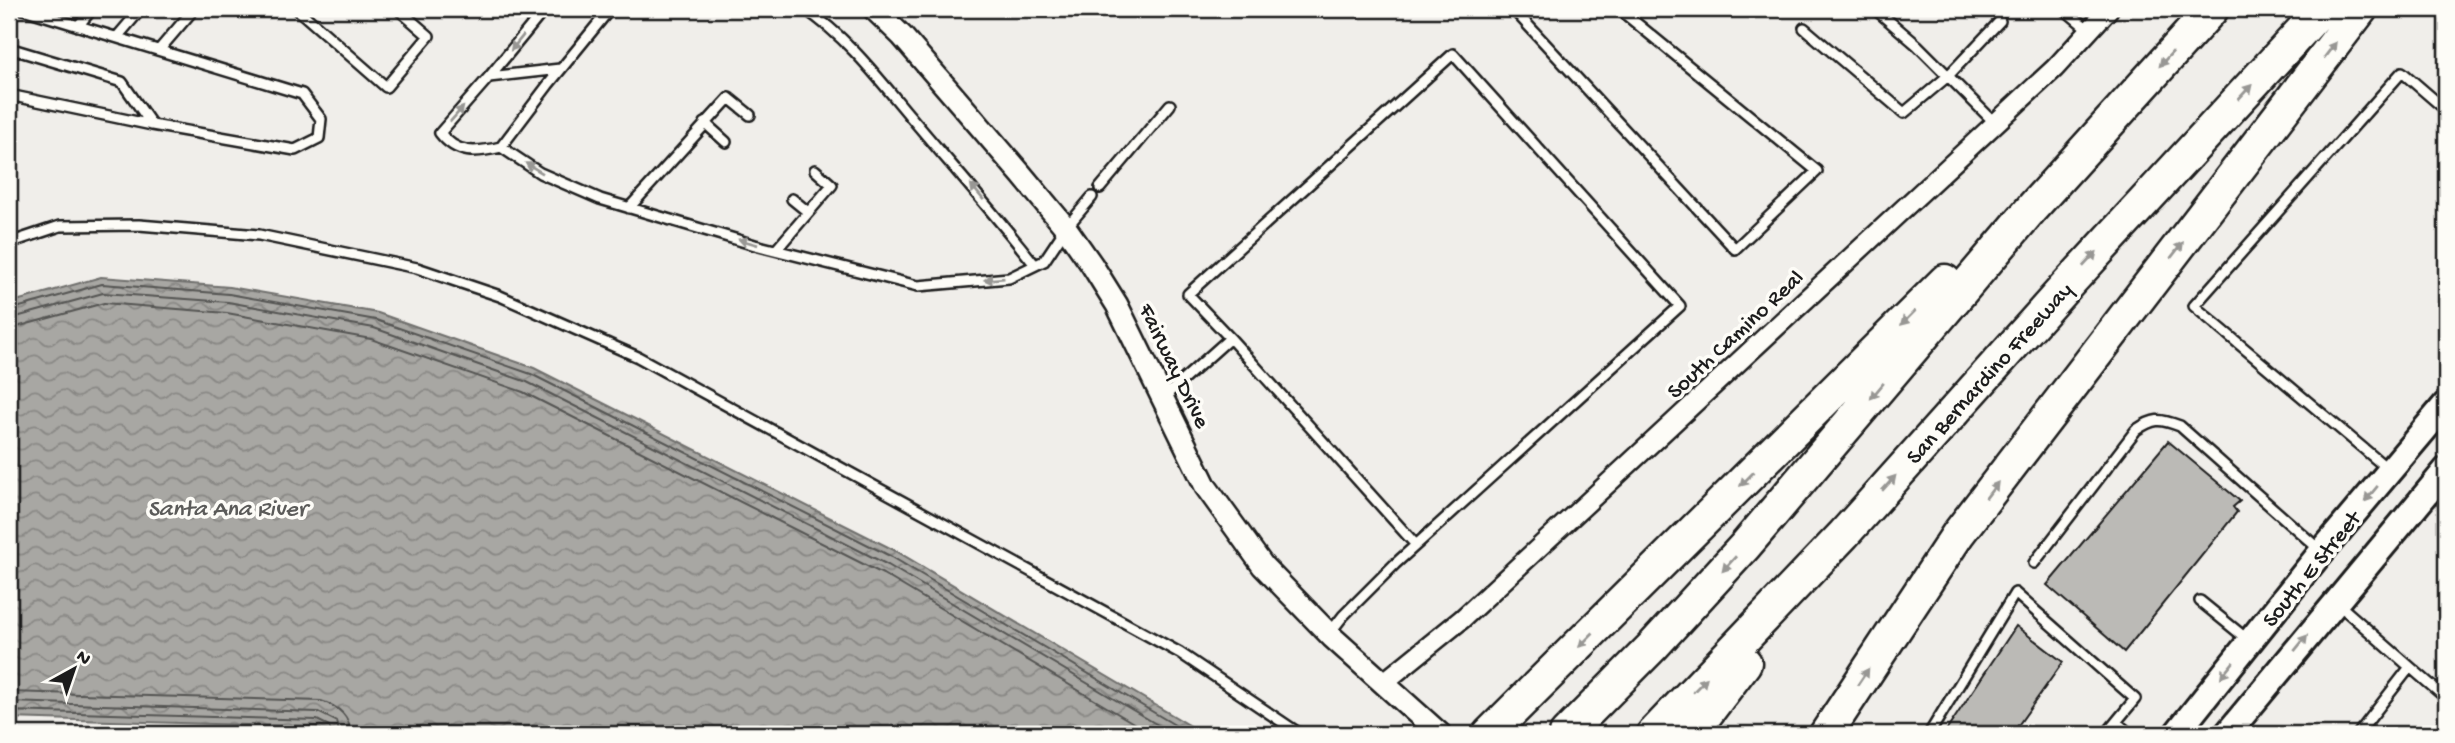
<svg xmlns="http://www.w3.org/2000/svg" width="2455" height="743" viewBox="0 0 2455 743" font-family="'Gochi Hand',sans-serif">
	<style>
		.water { fill: url(#water-waves); stroke: #706f6d; stroke-width: 2 }
		.lines { fill: none; stroke-linecap: round; stroke-linejoin: round }
		.shore { stroke: #545452; stroke-width: 2 }
		.building { fill: #bbbab6; stroke: #1c1c1c; stroke-width: 2 }
		.service-casing { stroke: #1c1c1c; stroke-width: 14 }
		.minor-casing { stroke: #1c1c1c; stroke-width: 23 }
		.tertiary-casing { stroke: #1c1c1c; stroke-width: 26 }
		.secondary-casing { stroke: #1c1c1c; stroke-width: 30 }
		.motorway-casing { stroke: #1c1c1c; stroke-width: 37 }
		.service { stroke: #fdfcf7; stroke-width: 9 }
		.minor { stroke: #fdfcf7; stroke-width: 18 }
		.tertiary { stroke: #fdfcf7; stroke-width: 21 }
		.secondary { stroke: #fdfcf7; stroke-width: 24 }
		.motorway { stroke: #fdfcf7; stroke-width: 32 }
		.oneway { fill: #989794 }
		.labels { text-anchor: middle; stroke-width: 7; stroke-linejoin: round; paint-order: stroke }
		.street-label { font-size: 23px; fill: #1c1c1c; stroke: #fdfcf7 }
		.water-label { font-size: 24px; font-style: italic; fill: #5b5b59; stroke: #fdfcf7 }
	</style>
	<defs>
		<pattern id="water-waves" width="16" height="10" patternUnits="userSpaceOnUse" patternTransform="scale(1.75)"><rect width="16" height="10" fill="#a8a7a3"/><path d="M0 5q4-4 8 0t8 0" fill="none" stroke="#888784"/></pattern>
	</defs>
	<rect width="100%" height="100%" fill="#f0eeea"/>
	<filter id="ink" filterUnits="userSpaceOnUse"><feTurbulence type="fractalNoise" baseFrequency=".0143" numOctaves="2"/><feDisplacementMap in="SourceGraphic" scale="14" xChannelSelector="R" yChannelSelector="G"/><feConvolveMatrix kernelMatrix="1 2 1 2 8 2 1 2 1" color-interpolation-filters="sRGB"/></filter>
	<g filter="url(#ink)">
		<path class="water" d="M101 277 230 287 378 313 534 368 896 551 1204 734H330L317 727 9 718V303Z"/>
		<g class="lines">
			<path class="shore" d="M9 310 102 284 229 294 376 320 531 374 892 557 1190 734
				M9 319 103 293 228 302 374 328 527 382 888 565 1173 734
				M9 329 104 303 227 313 371 339 523 392 883 574 1152 734
				M9 692 321 701C338 706 350 716 351 734
				M9 702 318 712 336 721 340 734
				M9 711 317 720 329 726 332 734"/>
		</g>
		<path class="building" d="M514 9H531L524 16Z
			M2168 441 2240 501 2233 507 2237 512 2124 652 2047 585Z
			M2016 626 2063 662 2012 734 1985 732 1983 734H1944Z"/>
		<g class="lines">
			<g class="service-casing">
				<path id="service" d="M297 9 386 87 429 36 398 9
					M610 9 548 85 501 147 540 173 600 199 755 245 918 286 1009 278 1044 261 1066 228 1092 197
					M805 9C847 37 878 78 910 116 952 166 995 214 1035 265
					M1513 9 1735 249 1817 171 1619 9
					M1875 9 1917 45 1995 123
					M2064 9 2089 30
					M78 26 92 9
					M1804 28 1904 113 1948 76 2000 21
					M117 37 141 9
					M9 48 122 82 152 125
					M159 50 194 9
					M489 77 545 9
					M9 95 152 125 295 150 319 138 321 119 302 94 23 9
					M705 123 726 142
					M501 147C476 153 457 155 440 133L489 77 560 69
					M1100 188 1170 105
					M792 199 808 212
					M629 208 729 98 750 115
					M9 243 60 226 139 225 259 235 417 268 500 296 638 357 1180 653 1300 734
					M776 250 832 185 815 170
					M1230 338 1416 545
					M1164 397 1230 338 1188 294 1453 54 1680 306 1395 564 1343 616 1329 634
					M2389 470 2194 306 2402 72 2446 110
					M2034 563 2136 430C2154 418 2159 418 2180 426L2321 551
					M2200 601 2248 640
					M2337 603 2410 667
					M2116 722 2130 734
					M1929 734 2015 593 2135 699 2106 734
					M2358 734 2410 667 2446 698"/>
			</g>
			<g class="minor-casing">
				<path id="minor" d="M1383 683 1462 619 2055 68 2109 9"/>
			</g>
			<g class="tertiary-casing">
				<path id="tertiary" d="M874 9 902 36 1021 174 1066 228 1092 265 1117 305 1206 487 1263 566 1332 637 1440 734"/>
			</g>
			<g class="secondary-casing">
				<path id="secondary" d="M2176 734 2318 556 2446 404
					M2227 734 2446 470"/>
			</g>
			<g class="motorway-casing">
				<path id="motorway" d="M1489 734 1945 281
					M1566 734 1654 645 1745 546 2032 208 2212 9
					M1653 734 1844 534 2069 283 2322 9
					M1691 734 1745 663
					M1826 734 1958 534 2361 9"/>
			</g>
			<use href="#service" class="service"/>
			<use href="#minor" class="minor"/>
			<use href="#tertiary" class="tertiary"/>
			<use href="#secondary" class="secondary"/>
			<use href="#motorway" class="motorway"/>
		</g>
		<defs><path id="oneway-solid" d="M-6-.8H1V-3.2L6.5 0L1 3.2V.8H-6Z" transform="scale(1.75)"/></defs>
		<g class="oneway">
			<use href="#oneway-solid" transform="translate(517 43) rotate(129)"/>
			<use href="#oneway-solid" transform="translate(2330 50) rotate(-53)"/>
			<use href="#oneway-solid" transform="translate(2166 59) rotate(132)"/>
			<use href="#oneway-solid" transform="translate(2245 92) rotate(-47)"/>
			<use href="#oneway-solid" transform="translate(457 114) rotate(-49)"/>
			<use href="#oneway-solid" transform="translate(534 168) rotate(-149)"/>
			<use href="#oneway-solid" transform="translate(977 192) rotate(-130)"/>
			<use href="#oneway-solid" transform="translate(748 242) rotate(-164)"/>
			<use href="#oneway-solid" transform="translate(2177 250) rotate(-52)"/>
			<use href="#oneway-solid" transform="translate(2090 259) rotate(-47)"/>
			<use href="#oneway-solid" transform="translate(994 279) rotate(175)"/>
			<use href="#oneway-solid" transform="translate(1908 318) rotate(135)"/>
			<use href="#oneway-solid" transform="translate(1877 391) rotate(130)"/>
			<use href="#oneway-solid" transform="translate(1747 479) rotate(135)"/>
			<use href="#oneway-solid" transform="translate(1889 483) rotate(-48)"/>
			<use href="#oneway-solid" transform="translate(1992 490) rotate(-53)"/>
			<use href="#oneway-solid" transform="translate(2371 494) rotate(130)"/>
			<use href="#oneway-solid" transform="translate(1729 564) rotate(132)"/>
			<use href="#oneway-solid" transform="translate(1586 640) rotate(135)"/>
			<use href="#oneway-solid" transform="translate(2301 643) rotate(-51)"/>
			<use href="#oneway-solid" transform="translate(2227 670) rotate(129)"/>
			<use href="#oneway-solid" transform="translate(1863 677) rotate(-56)"/>
			<use href="#oneway-solid" transform="translate(1700 685) rotate(-46)"/>
		</g>
	</g>
	<g class="labels">
		<g class="street-label">
			<text transform="translate(1734 333) rotate(-43)" y="8">South Camino Real</text>
			<text transform="translate(1176 365) rotate(64)" y="8">Fairway Drive</text>
			<text transform="translate(1988 372) rotate(-48)" y="8">San Bernardino Freeway</text>
			<text transform="translate(2310 568) rotate(-51)" y="8">South E Street</text>
		</g>
		<g class="water-label">
			<text x="227" y="515">Santa Ana River</text>
		</g>
	</g>
	<rect width="2455" height="743" fill="none" stroke="#fdfcf7" stroke-width="35"/>
	<rect x="18" y="18" width="2420" height="708" fill="none" stroke="#1c1c1c" stroke-width="2.5" filter="url(#ink)"/>
	<g transform="translate(74 669) rotate(40)" stroke="#fdfcf7" stroke-width="5" paint-order="stroke">
	<path d="M0-5L12 26L0 18L-12 26Z" fill="#1c1c1c"/>
	<text y="-10" font-size="19" font-weight="bold" text-anchor="middle" fill="#1c1c1c">N</text>
	</g>
</svg>
